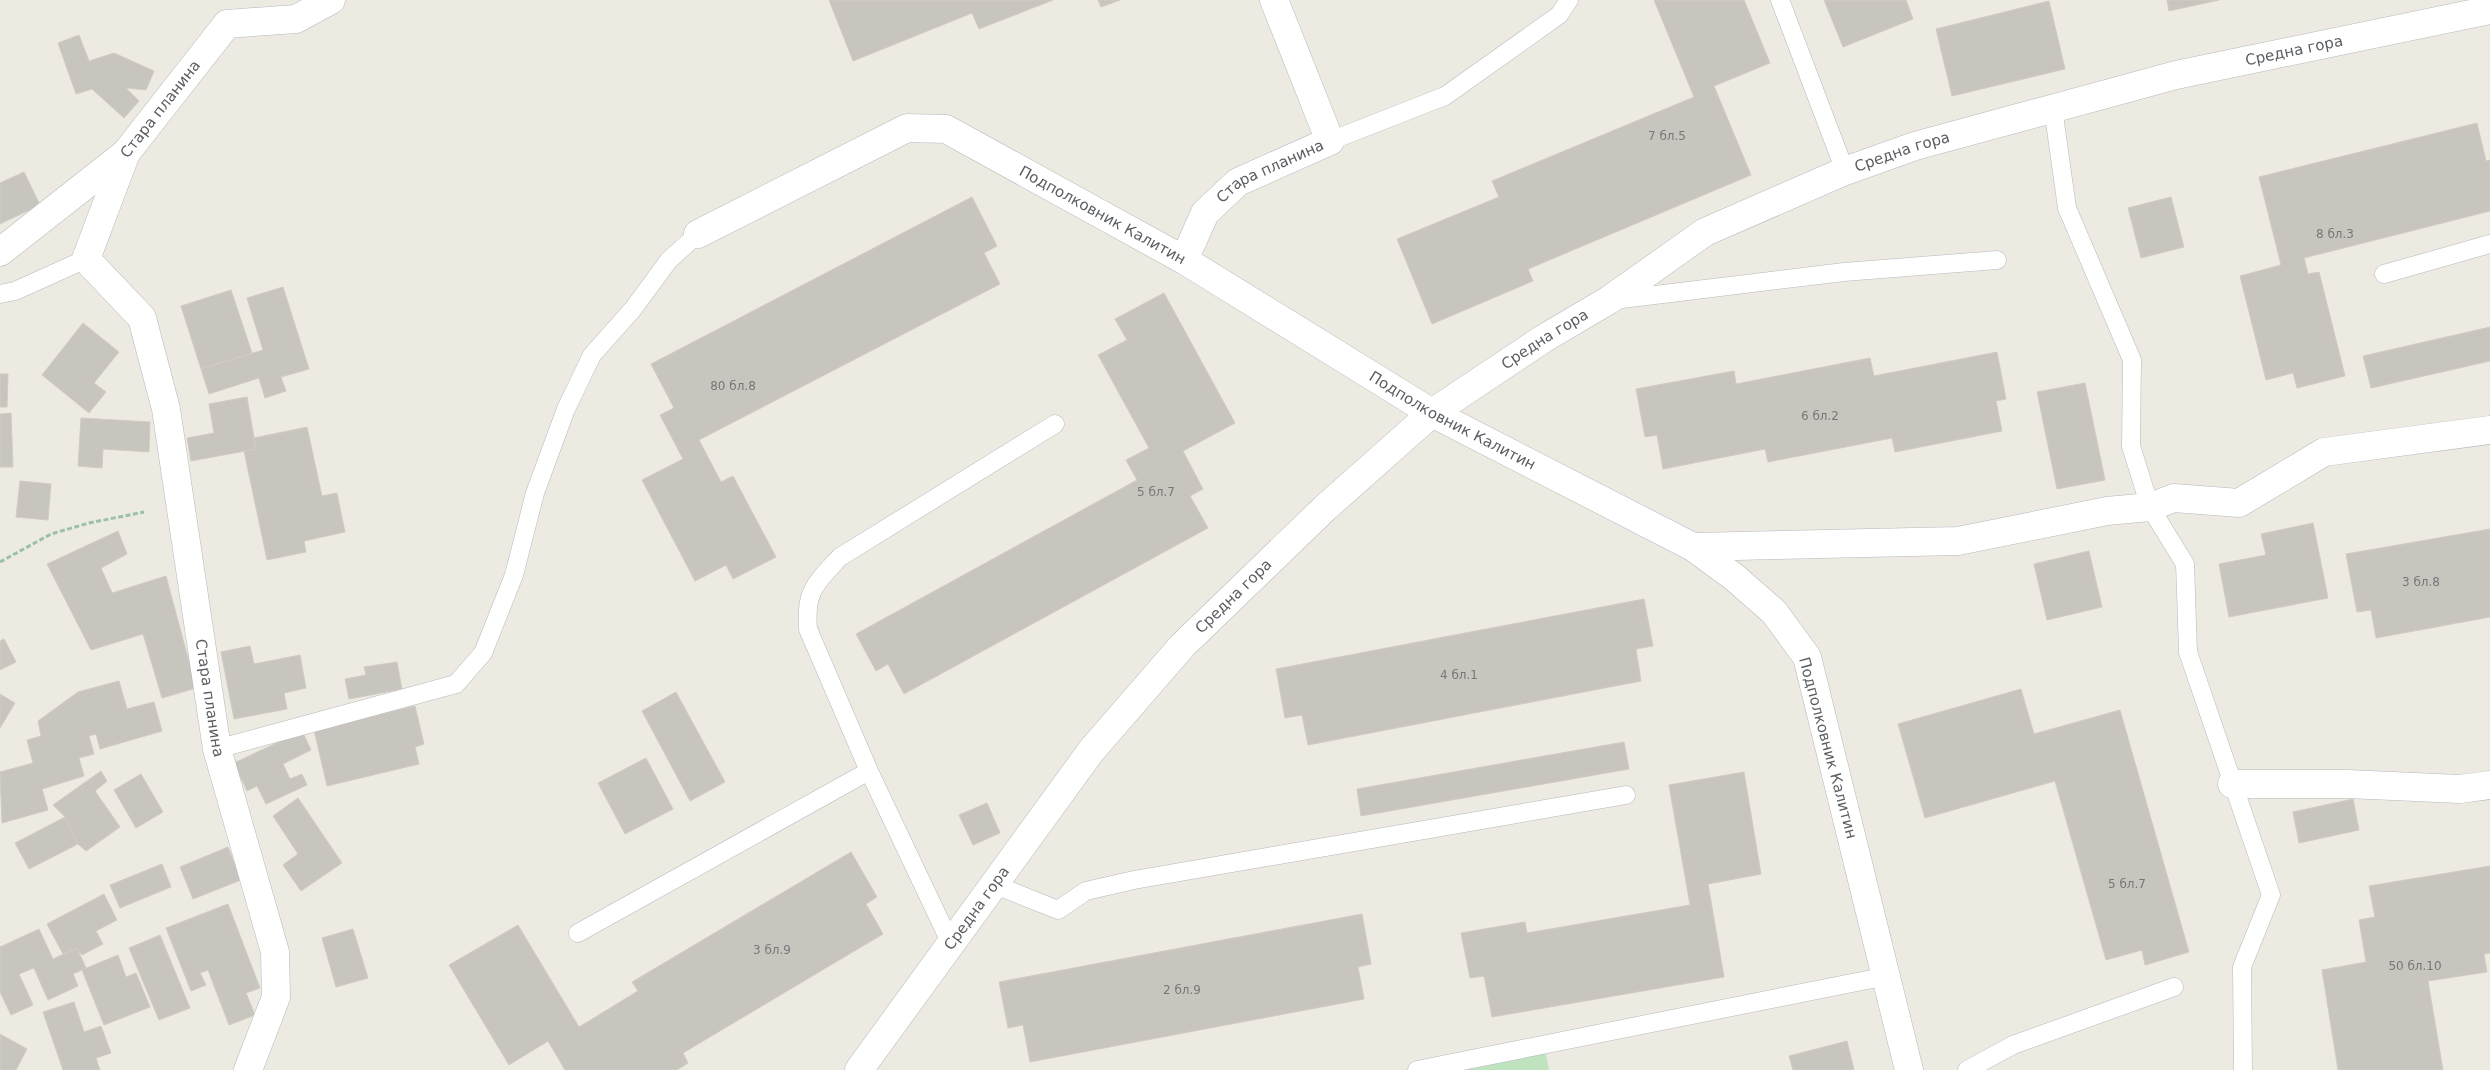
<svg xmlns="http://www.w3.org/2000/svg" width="2490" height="1070" viewBox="0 0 2490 1070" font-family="'DejaVu Sans',sans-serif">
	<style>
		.green { fill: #c0e3bf }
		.building { fill: #c8c5bf; stroke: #d1ccc1 }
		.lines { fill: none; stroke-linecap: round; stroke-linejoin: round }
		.service-casing { stroke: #b5b8bc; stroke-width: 19 }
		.minor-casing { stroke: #b5b8bc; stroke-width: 29 }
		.path { stroke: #99c3a4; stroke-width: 3; stroke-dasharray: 5 2.5; stroke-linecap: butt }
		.service { stroke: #fff; stroke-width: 18 }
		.minor { stroke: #fff; stroke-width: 28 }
		.labels { text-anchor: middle; stroke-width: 4; stroke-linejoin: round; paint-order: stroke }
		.number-label { font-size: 12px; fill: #767879 }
		.street-label { font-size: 15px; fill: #5a5e62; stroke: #fff }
	</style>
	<rect width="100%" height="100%" fill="#edeae2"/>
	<path class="green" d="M1544 1044 1549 1070H1417Z"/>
	<path class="building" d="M829 0H1053L979 29 972 13 853 61Z
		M1098 0H1120L1101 7Z
		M1654 0H1744L1770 63 1714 86 1751 175 1528 269 1533 281 1432 324 1397 239 1499 197 1492 181 1694 97Z
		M1824 0H1906L1913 19 1843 47Z
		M2167 0H2219L2169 11Z
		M2049 1 2065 69 1952 96 1936 29Z
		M79 35 89 61 114 53 154 71 146 90 126 88 139 101 124 118 92 89 76 94 58 43Z
		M2477 123 2486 161 2490 160V211L2304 258 2308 274 2319 272 2345 376 2297 388 2293 373 2266 380 2240 276 2281 265 2259 177Z
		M24 172 40 205 0 224V183Z
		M972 197 997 246 984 253 1000 284 699 440 721 482 733 476 776 557 733 579 726 565 695 581 642 480 683 459 660 415 674 408 651 364Z
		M2171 197 2184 247 2141 258 2128 208Z
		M283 287 309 369 281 377 286 391 265 398 259 378 209 394 201 369 263 350 247 298Z
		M231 290 252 353 201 369 181 306Z
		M1164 293 1235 423 1183 451 1203 489 1190 496 1208 528 904 694 888 664 876 671 856 634 1137 480 1126 460 1149 448 1098 355 1127 340 1115 319Z
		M83 323 119 352 94 383 106 392 89 413 42 375Z
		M2490 327V361L2371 388 2363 356Z
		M1997 352 2006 399 1996 401 2002 431 1895 452 1892 438 1768 462 1765 449 1663 469 1657 435 1645 437 1636 389 1734 371 1736 384 1870 358 1874 376Z
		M0 374H8L7 407H0Z
		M2085 383 2105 480 2057 489 2037 392Z
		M247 397 256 449 191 461 187 438 214 433 209 404Z
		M11 413 13 467H0V414Z
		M81 418 150 422 149 452 103 449 102 468 78 466Z
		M307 427 322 496 337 493 345 532 304 541 306 552 267 560 244 451 256 449 254 438Z
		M20 481 51 484 48 520 16 517Z
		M2313 523 2328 598 2229 617 2219 564 2266 555 2261 534Z
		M2490 529V617L2376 638 2371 610 2357 612 2346 554Z
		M118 531 127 554 101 568 112 593 166 576 196 688 162 698 143 634 91 650 47 564Z
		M2089 551 2102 607 2047 620 2034 564Z
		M1644 599 1653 646 1636 649 1641 681 1308 745 1302 715 1285 718 1276 669Z
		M4 639 16 662 0 670V641Z
		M250 646 254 664 300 655 306 688 284 693 287 709 234 719 221 652Z
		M397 662 402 689 349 699 345 679 366 675 364 667Z
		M119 681 127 709 154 702 162 731 100 749 96 734 89 736 94 754 79 758 84 776 42 789 48 810 2 823 0 772 33 763 27 740 41 736 38 721 78 692Z
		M2021 689 2034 734 2120 710 2189 952 2145 965 2142 950 2106 960 2055 781 1925 818 1898 724Z
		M676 692 725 782 690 801 642 711Z
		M0 694 15 703 0 728Z
		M415 706 424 744 415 747 419 764 327 786 314 730Z
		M302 731 311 750 283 764 290 779 302 774 307 785 266 804 257 786 247 791 234 763Z
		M1624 742 1629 769 1361 816 1357 789Z
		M646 758 673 809 625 834 598 783Z
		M101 771 107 781 95 791 120 827 86 851 78 844 65 817 53 805Z
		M1744 772 1761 874 1708 884 1724 977 1492 1017 1484 976 1470 978 1461 933 1525 922 1527 933 1690 905 1669 785Z
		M141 774 163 812 136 828 114 790Z
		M298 798 342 863 301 891 283 865 298 854 273 816Z
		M2353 799 2359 830 2299 843 2293 812Z
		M987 803 1000 833 973 845 959 815Z
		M65 817 78 844 29 869 15 843Z
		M228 847 241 880 193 899 180 867Z
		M851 852 877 897 866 904 883 934 683 1053 688 1063 677 1070H565L548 1041 509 1065 449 965 518 925 579 1027 638 991 632 982Z
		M162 864 171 887 120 908 110 885Z
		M2490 866V953L2484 954 2487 972 2428 981 2443 1070H2338L2322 970 2366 962 2359 920 2375 917 2369 886Z
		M104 894 117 920 96 931 103 944 82 955 77 948 63 954 47 924Z
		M228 904 260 988 246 993 255 1015 229 1025 208 970 200 973 206 985 191 991 166 928Z
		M1362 914 1371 964 1358 967 1364 999 1030 1062 1023 1025 1008 1028 999 982Z
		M39 929 53 959 77 948 86 968 73 974 78 986 48 1000 34 968 19 974 33 1005 11 1015 0 992V947Z
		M353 929 368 978 336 987 322 938Z
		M160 935 190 1008 159 1020 129 948Z
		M118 955 126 977 136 973 150 1007 104 1025 82 970Z
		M74 1002 84 1032 101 1026 111 1053 96 1058 100 1070H63L43 1012Z
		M0 1034 27 1049 16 1070H0Z
		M1847 1041 1854 1070H1793L1789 1056Z"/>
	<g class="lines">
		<g class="service-casing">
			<path id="service" d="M1780 0 1845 171
				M2053 108 2067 208 2132 360 2131 446 2150 507 2185 564 2188 652 2271 895 2242 967 2243 1070
				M1330 141 1445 96 1559 15 1569 0
				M2384 274 2490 244
				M0 294 15 291 86 259
				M1614 300 1844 272 1997 260
				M217 749 456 684 483 653 514 575 535 493 566 409 592 355 633 309 669 260 698 234
				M993 884 1058 910 1086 891 1134 880 1626 795
				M578 933 869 771
				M951 944 869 771 808 629C805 591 815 584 840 557L1055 424
				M1417 1070 1887 976
				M1967 1070 2013 1045 2174 987"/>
		</g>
		<g class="minor-casing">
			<g id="minor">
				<path id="s1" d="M126 153 86 259 142 318 166 409 217 749 275 952 276 997 248 1070"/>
				<path id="s2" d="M698 234 907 128 946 129 1184 260 1432 413 1693 547 1734 577 1774 612 1807 657 1909 1070"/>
				<path id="s3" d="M0 252 126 153 227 24 296 19 331 0"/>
				<path id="s4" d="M1184 260 1205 213 1238 182 1330 141 1274 0"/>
				<path d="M1693 547 1958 541 2107 511 2150 507 2174 498 2239 503 2324 452 2490 430"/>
				<path d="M2232 784H2347L2460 789 2490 785"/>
				<path id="s5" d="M859 1070 1091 751 1182 646 1325 508 1432 413 1543 339 1609 300 1705 232 1845 171 1915 146 2176 75 2490 10"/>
			</g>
		</g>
		<path class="path" d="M0 562 51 534 89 523 144 512"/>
		<use href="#service" class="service"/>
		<use href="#minor" class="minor"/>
	</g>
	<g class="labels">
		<g class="number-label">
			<text x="1667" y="140">7 бл.5</text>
			<text x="2335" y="238">8 бл.3</text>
			<text x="733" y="390">80 бл.8</text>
			<text x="1820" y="420">6 бл.2</text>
			<text x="1156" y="496">5 бл.7</text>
			<text x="2421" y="586">3 бл.8</text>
			<text x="1459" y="679">4 бл.1</text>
			<text x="2127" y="888">5 бл.7</text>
			<text x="772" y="954">3 бл.9</text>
			<text x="2415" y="970">50 бл.10</text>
			<text x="1182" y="994">2 бл.9</text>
		</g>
		<g class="street-label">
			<text dy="5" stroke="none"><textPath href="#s5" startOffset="1821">Средна гора</textPath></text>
			<text dy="5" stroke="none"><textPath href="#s3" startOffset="216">Стара планина</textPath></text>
			<text dy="5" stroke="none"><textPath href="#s5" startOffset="1416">Средна гора</textPath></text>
			<text dy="5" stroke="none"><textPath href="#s4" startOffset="130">Стара планина</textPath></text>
			<text dy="5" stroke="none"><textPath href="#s2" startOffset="452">Подполковник Калитин</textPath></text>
			<text dy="5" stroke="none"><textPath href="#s5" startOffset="1010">Средна гора</textPath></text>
			<text dy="5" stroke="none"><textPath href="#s2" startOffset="858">Подполковник Калитин</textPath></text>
			<text dy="5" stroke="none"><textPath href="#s5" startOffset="605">Средна гора</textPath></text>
			<text dy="5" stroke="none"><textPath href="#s1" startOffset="581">Стара планина</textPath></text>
			<text transform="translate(1828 748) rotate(75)" y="5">Подполковник Калитин</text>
			<text dy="5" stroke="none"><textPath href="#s5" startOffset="200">Средна гора</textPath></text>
		</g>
	</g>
</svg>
